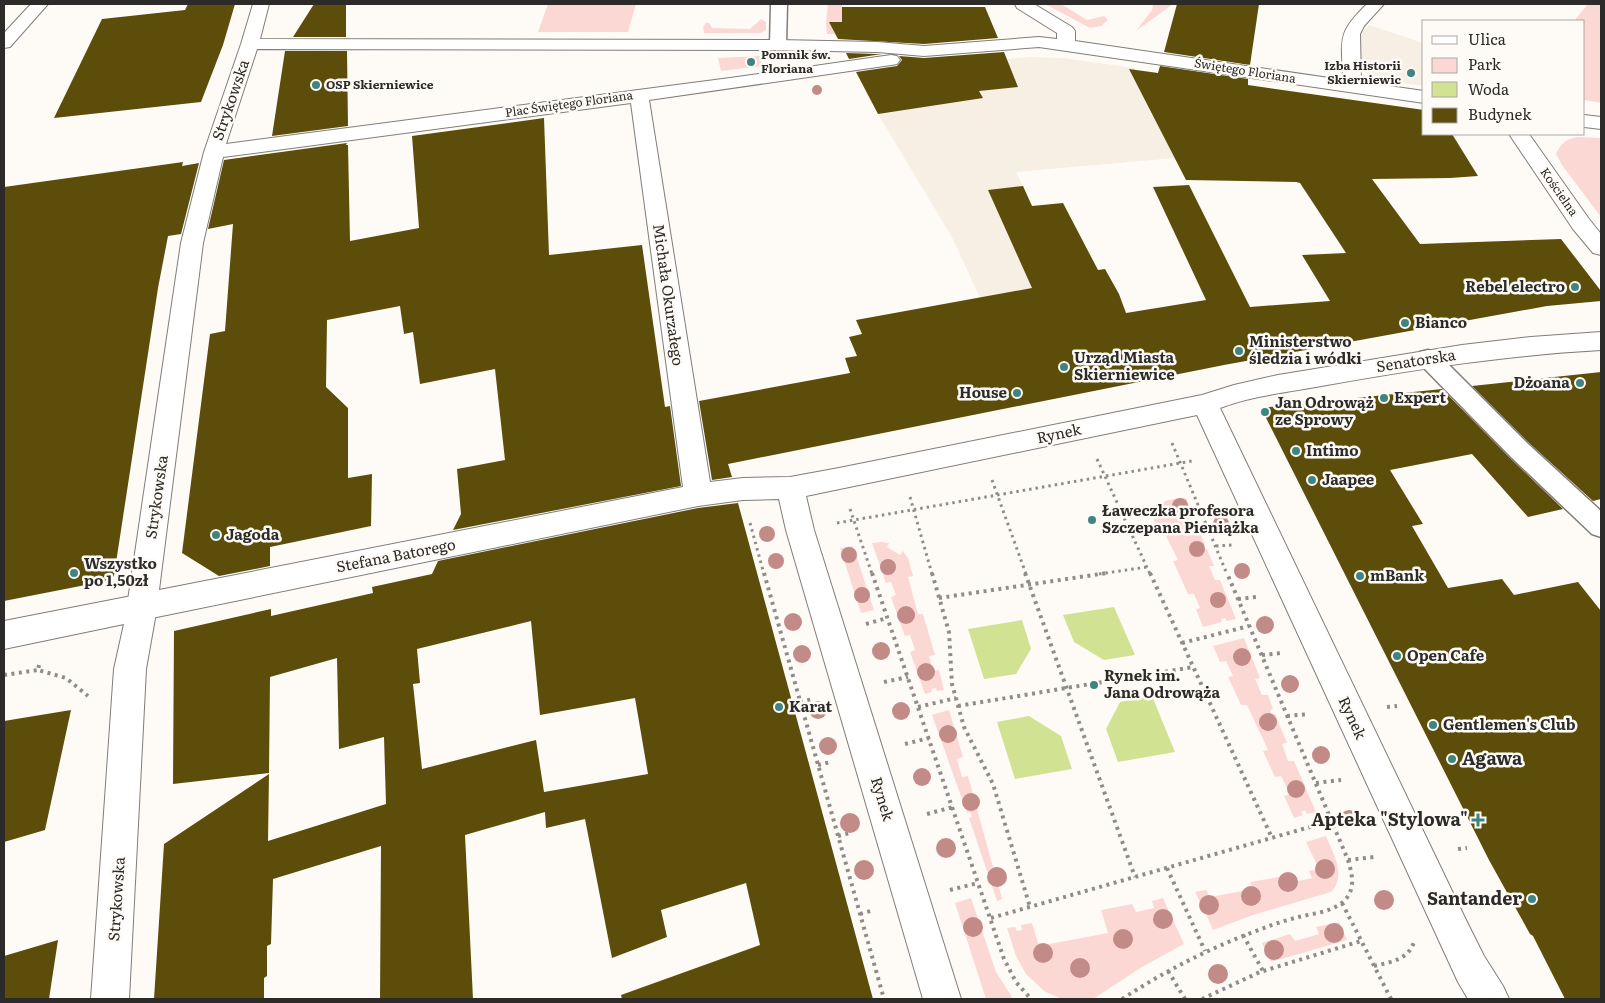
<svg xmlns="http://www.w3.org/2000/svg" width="1605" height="1003" viewBox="0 0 1605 1003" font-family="Literata,serif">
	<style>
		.built { fill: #f7eee4 }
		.green { fill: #fcd8d5 }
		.water { fill: #d1e293 }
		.building { fill: #5c4d0a; fill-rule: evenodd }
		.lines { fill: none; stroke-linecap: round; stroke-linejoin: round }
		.service-casing { stroke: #807d7a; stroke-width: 3 }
		.minor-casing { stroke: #807d7a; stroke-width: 2 }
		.tertiary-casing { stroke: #807d7a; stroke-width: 2 }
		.path-far1 { stroke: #8f8d8b; stroke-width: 3; stroke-dasharray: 2.5 4; stroke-linecap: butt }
		.path { stroke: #8f8d8b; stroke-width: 4; stroke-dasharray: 3 4.5; stroke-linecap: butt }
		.service { fill: #fff; fill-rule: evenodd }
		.minor { fill: #fff; fill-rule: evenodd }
		.tertiary { fill: #fff; fill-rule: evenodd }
		.tree { fill: #c28b88 }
		.poi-dot { fill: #3e8581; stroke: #fefbf7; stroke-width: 2 }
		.labels { text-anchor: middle; stroke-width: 5; stroke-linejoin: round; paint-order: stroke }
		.far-poi-label { font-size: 12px; font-weight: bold; fill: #2c2b2a; stroke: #fefbf7; text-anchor: start }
		.far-street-label { font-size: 12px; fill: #2c2b2a; stroke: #fefbf7 }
		.street-label { font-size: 15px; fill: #2c2b2a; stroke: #fefbf7 }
		.poi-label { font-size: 15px; font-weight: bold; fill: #2c2b2a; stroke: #fefbf7; text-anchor: start }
		.near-poi-label { font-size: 18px; font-weight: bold; fill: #2c2b2a; stroke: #fefbf7; text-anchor: end }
	</style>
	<rect width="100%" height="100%" fill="#fefbf7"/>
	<path class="built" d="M1369 25 1424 43V86L1375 79 1361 70 1356 39Z
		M1031 57 1063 58 1134 68 1175 158 1016 172 1119 386 1038 402 1009 347 980 298 953 239 878 114 859 77 964 63Z"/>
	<path class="green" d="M548 4H636L628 32H538Z
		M828 4H842V34H827L826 23Z
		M1045 4H1061L1087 20 1104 16 1108 20 1101 26 1090 28Z
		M1153 4H1173L1136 31 1152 10Z
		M1588 4H1601V103L1584 100V21H1574Z
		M761 19 766 22V30L761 33H704L703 27 706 23H709L712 28 750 29Z
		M760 56 762 66 721 71 718 58Z
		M1578 137 1601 138V217L1562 165 1556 154C1561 143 1566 139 1578 137Z
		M1186 498 1193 515 1188 516 1193 528H1198L1205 545H1202L1204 549H1207L1214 566H1209L1215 580H1220L1236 619 1227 621 1225 618 1221 619 1222 622 1203 627 1196 609 1200 608 1194 594H1188L1173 561 1178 560 1161 526 1156 527 1153 515 1159 517 1164 507 1159 504 1168 500Z
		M881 542 889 543 887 547 900 555 903 551 908 558 913 576 908 577 918 614H923L935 655 929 656 933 671 939 670 944 690 937 691 936 688 931 689 932 692 925 694 910 652 915 650 910 635 905 636 898 618 902 617 900 614H897L891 597 896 595 891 582 886 583 872 543Z
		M853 546 874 610 861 613 840 548Z
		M1244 638 1260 678 1255 679 1262 695H1268L1273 709 1270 710 1272 715 1275 714 1287 743 1282 744 1288 761H1294L1316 812 1307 814 1305 810 1301 812 1303 815 1294 818 1284 796 1290 794 1281 776 1275 777 1263 751 1268 750 1247 705H1241L1228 677 1233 676 1226 661 1220 662 1213 646Z
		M949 710 963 757 957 759 962 777 968 776 973 794 979 801 977 809 993 867C1003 867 1006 873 1006 882L999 887 1002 899 997 901 969 818 972 817 970 812 967 813 932 715Z
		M1326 836C1333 853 1347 876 1331 892L1253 915 1213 930 1206 914 1210 913 1207 907 1203 908 1195 892 1206 890 1210 897 1253 889 1250 882 1291 875 1294 882 1312 878 1309 871 1319 869 1306 842Z
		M971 898 996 972 1012 997 1010 999H986L955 903Z
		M1163 898 1184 944 1142 967 1093 999H1061L1044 991 1026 974 1016 956 1007 928 1015 927 1017 931 1022 930 1021 925 1032 923 1039 946 1108 933 1101 910 1132 904 1136 912 1154 908 1152 901Z
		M1339 922 1347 940 1271 962 1262 943 1290 934 1295 941 1319 934 1316 927Z"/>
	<path class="water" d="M1114 607 1135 655 1104 660 1074 642 1063 615Z
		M1022 620 1031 649 1016 674 984 679 968 629Z
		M1152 696 1175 752 1118 762 1106 729 1120 702Z
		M1029 716 1061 736 1072 769 1015 779 997 722Z"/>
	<path class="building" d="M188 4H235L223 45 201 102 54 118 102 19 185 10Z
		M314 4H346V37H293Z
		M1177 4H1259L1250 65 1164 52Z
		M842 7H985L998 38 924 44 838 39 829 22H842Z
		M285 51H347L348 126 272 136Z
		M1004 52 1018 87 979 91 983 98 878 114 856 72 897 66 902 60 899 56 924 58Z
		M846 53 877 54H882L849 59Z
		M1160 66 1248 79V85L1424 110V134H1452L1478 176 1450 178 1372 179 1420 244 1561 239 1601 291V301L1547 306 1224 365 728 464 732 477 712 480 699 401 850 373 845 358 857 356 849 337 862 334 856 320 1032 288 988 190 1023 186 1032 206 1063 203 1098 270 1105 269 1119 294 1126 313 1206 300 1153 187 1189 185 1250 307 1330 301 1302 255 1346 253 1300 183 1296 182 1186 180 1129 69 1158 73Z
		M544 118 549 255 642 245 665 407 670 406 681 486 453 530 461 514 457 469 505 460 495 369 420 384 413 332 404 334 400 306 327 320 326 387 348 408V478L372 474 371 526 270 547V566L219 576 182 553 210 334 225 331 233 224 208 229 224 160 347 143 346 145H348L350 241 419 228 412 136Z
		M183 162 182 166 199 163 181 234 168 236 158 288 114 576 106 581 4 601V187Z
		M1601 372V499L1593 501 1528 442 1472 386Z
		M1442 389 1510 458 1563 509 1528 517 1472 454 1390 470 1423 524 1412 526 1448 588 1502 579 1514 595 1578 582 1601 611V999H1565L1533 936 1530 934 1489 860 1261 408Z
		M738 503 873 999H622L621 995 760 945 746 883 661 910 667 937 612 958 585 819 546 828 545 812 465 835 473 999H380L381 846 273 879 271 944 267 946V976L264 978V999H154L164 844 269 774 268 841 386 804 384 737 339 749 337 658 270 677 269 773 173 784 174 631 271 609V616L373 593 372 587 432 574 438 561 698 508ZM531 621 540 715 635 698 648 774 544 792 536 740 422 769 413 684 420 683 417 649Z
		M71 710 45 830 4 842V721Z
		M58 940 49 999H4V956Z"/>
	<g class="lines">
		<g class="service-casing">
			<path id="service" d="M771 4H787L786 45 784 48H772L770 45Z
				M1428 350 1436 352 1527 443 1601 511V537L1592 534 1511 457 1420 364 1417 358 1420 352Z"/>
		</g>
		<g class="minor-casing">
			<path id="minor" d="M31 4H48L10 47 4 48V33Z
				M253 4H269L260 39 778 40 877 42 924 46 1039 37 1057 39V33L1017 8 1015 4H1034L1072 27 1075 31V41L1343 80C1342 39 1336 34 1367 4H1384L1364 26 1360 34 1361 82 1424 91V103L1039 47 924 56 877 52 778 50 257 49 226 144 730 78 891 55 897 56 900 60 897 64 891 65 649 100 710 482 743 478 790 477 839 468 1202 395 1234 385 1278 375 1462 345 1531 337 1601 332V350C1509 355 1418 369 1327 385 1291 392 1254 395 1220 408L1466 920 1484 956 1503 986 1509 999H1468L1458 982 1197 415 806 496 814 530 961 999H923L786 530 779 499 743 500 698 506 142 620 131 616 127 607 181 243 204 152 241 44ZM631 103 683 487 159 590 203 243 223 157Z
				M1584 115 1601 117V129L1584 127Z
				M1509 134H1529L1589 219 1601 234V255L1593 253 1573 229Z"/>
		</g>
		<g class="tertiary-casing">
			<path id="tertiary" d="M142 594 153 598 157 607 146 669 129 999H91L114 669 124 624 4 649V621Z"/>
		</g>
		<path class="path-far1" d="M1172 443 1227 574
			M1097 459 1150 574
			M992 480 1026 574
			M910 497 932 574
			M850 509 872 574
			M750 523 764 574
			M837 523 1192 461
			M1216 546 1232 545
			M1099 574 1147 567"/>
		<path class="path" d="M764 573 884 999
			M872 573 1004 959 1016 982 1031 999
			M932 573 949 632 952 684 964 727 993 784 1030 907
			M1025 573 1135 877
			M1150 573 1272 838
			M939 598 1107 573
			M1238 599 1256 597
			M866 624 887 618
			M1182 643 1249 626
			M1262 655 1281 653
			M39 665 38 670 66 678 88 696
			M4 675 38 670
			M884 682 908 677
			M800 702 813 699
			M958 706 1193 667
			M918 707 956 698
			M1387 707 1397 706
			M1287 716 1309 714
			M905 744 929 738
			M818 765 831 762
			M1316 783 1341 780
			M927 814 953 807
			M838 836 850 833
			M1458 849 1467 848
			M1348 860 1374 857
			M1167 868 1205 951
			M950 890 978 883
			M1342 903 1391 999
			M860 914 874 910
			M991 918 1331 821
			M1243 935 1263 971
			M1374 966C1391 962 1408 960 1414 942
			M1168 971 1185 999
			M1122 999C1162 973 1204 951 1248 934 1264 928 1279 922 1295 918 1312 913 1332 913 1345 900 1356 888 1352 874 1348 860L1227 573
			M1202 999 1260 972 1361 941"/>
		<use href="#service" class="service"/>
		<use href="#minor" class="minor"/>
		<use href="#tertiary" class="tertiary"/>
	</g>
	<g class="tree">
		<circle cx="817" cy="90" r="5"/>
		<circle cx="1180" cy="506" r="8"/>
		<circle cx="1221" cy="524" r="8"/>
		<circle cx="767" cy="534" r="8"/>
		<circle cx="1197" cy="549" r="8"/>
		<circle cx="849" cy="555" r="8"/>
		<circle cx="776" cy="561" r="8"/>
		<circle cx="888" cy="567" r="8"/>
		<circle cx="1242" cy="571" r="8"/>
		<circle cx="862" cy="595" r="8"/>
		<circle cx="1218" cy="600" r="8"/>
		<circle cx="906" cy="615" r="9"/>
		<circle cx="793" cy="622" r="9"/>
		<circle cx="1265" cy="625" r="9"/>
		<circle cx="881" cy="651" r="9"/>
		<circle cx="802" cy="654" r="9"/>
		<circle cx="1242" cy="657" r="9"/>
		<circle cx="926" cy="672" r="9"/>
		<circle cx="1290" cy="684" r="9"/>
		<circle cx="818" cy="710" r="9"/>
		<circle cx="901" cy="711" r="9"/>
		<circle cx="1268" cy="722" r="9"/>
		<circle cx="948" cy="734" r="9"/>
		<circle cx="828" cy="746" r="9"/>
		<circle cx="1321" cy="755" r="9"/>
		<circle cx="922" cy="777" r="9"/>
		<circle cx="1296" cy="789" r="9"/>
		<circle cx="971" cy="802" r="9"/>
		<circle cx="1349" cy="819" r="9"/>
		<circle cx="850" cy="823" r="10"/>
		<circle cx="946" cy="848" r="10"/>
		<circle cx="1325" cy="869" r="10"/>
		<circle cx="864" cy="870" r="10"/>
		<circle cx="997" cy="877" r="10"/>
		<circle cx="1288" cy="882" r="10"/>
		<circle cx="1251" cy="896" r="10"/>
		<circle cx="1384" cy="900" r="10"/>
		<circle cx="1209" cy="905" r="10"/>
		<circle cx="1163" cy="919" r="10"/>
		<circle cx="973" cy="927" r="10"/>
		<circle cx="1334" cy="933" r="10"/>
		<circle cx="1123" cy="939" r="10"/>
		<circle cx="1274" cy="950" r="10"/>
		<circle cx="1043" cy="953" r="10"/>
		<circle cx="1080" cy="968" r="10"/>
		<circle cx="1218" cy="974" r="10"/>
	</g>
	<g class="poi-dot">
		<circle cx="751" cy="62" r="5"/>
		<circle cx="1411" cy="73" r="5"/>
		<circle cx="316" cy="85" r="5"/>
		<circle cx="1575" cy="287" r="5"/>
		<circle cx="1405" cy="323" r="5"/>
		<circle cx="1239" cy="351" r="5"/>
		<circle cx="1064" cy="367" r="5"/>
		<circle cx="1580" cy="383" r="5"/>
		<circle cx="1017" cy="393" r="5"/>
		<circle cx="1384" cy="398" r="5"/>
		<circle cx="1265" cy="412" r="5"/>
		<circle cx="1296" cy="451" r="5"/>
		<circle cx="1312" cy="480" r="5"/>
		<circle cx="1092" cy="520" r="5"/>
		<circle cx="216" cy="535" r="5"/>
		<circle cx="74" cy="573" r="5"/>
		<circle cx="1360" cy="576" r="5"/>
		<circle cx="1397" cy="656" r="5"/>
		<circle cx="1094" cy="685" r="5"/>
		<circle cx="779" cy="707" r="5"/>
		<circle cx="1433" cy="725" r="5"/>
		<circle cx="1452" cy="759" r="5"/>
		<path d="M1475.5 812.5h5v5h5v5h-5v5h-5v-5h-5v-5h5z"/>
		<circle cx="1532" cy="899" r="5"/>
	</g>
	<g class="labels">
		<g class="far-poi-label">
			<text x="761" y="59">Pomnik św.<tspan x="761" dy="14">Floriana</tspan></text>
			<text x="1401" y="70" text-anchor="end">Izba Historii<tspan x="1401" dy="14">Skierniewic</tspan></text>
			<text x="326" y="89">OSP Skierniewice</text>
		</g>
		<g class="far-street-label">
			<text transform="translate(1245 71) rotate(9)" y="4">Świętego Floriana</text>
			<text transform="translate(569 104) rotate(-8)" y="4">Plac Świętego Floriana</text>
			<text transform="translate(1559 192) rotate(55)" y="4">Kościelna</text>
		</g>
		<g class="street-label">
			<text transform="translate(231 100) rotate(-71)" y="5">Strykowska</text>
			<text transform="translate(668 295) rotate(82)" y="5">Michała Okurzałego</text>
			<text transform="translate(1416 361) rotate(-9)" y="5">Senatorska</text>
			<text transform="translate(1059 434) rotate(-12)" y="5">Rynek</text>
			<text transform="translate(157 497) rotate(-82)" y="5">Strykowska</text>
			<text transform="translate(396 556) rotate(-11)" y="5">Stefana Batorego</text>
			<text transform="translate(1352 718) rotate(65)" y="5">Rynek</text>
			<text transform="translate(882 799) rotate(73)" y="5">Rynek</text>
			<text transform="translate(117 899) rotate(-86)" y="5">Strykowska</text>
		</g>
		<g class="poi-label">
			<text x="1565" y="292" text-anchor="end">Rebel electro</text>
			<text x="1415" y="328">Bianco</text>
			<text x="1249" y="347">Ministerstwo<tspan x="1249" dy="17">śledzia i wódki</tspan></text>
			<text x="1074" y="363">Urząd Miasta<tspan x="1074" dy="17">Skierniewice</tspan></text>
			<text x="1570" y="388" text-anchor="end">Dżoana</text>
			<text x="1007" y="398" text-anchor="end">House</text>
			<text x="1394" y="403">Expert</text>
			<text x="1275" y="408">Jan Odrowąż<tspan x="1275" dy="17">ze Sprowy</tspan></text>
			<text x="1306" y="456">Intimo</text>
			<text x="1322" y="485">Jaapee</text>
			<text x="1102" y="516">Ławeczka profesora<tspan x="1102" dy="17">Szczepana Pieniążka</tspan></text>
			<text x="226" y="540">Jagoda</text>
			<text x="84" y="569">Wszystko<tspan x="84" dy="17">po 1,50zł</tspan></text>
			<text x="1370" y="581">mBank</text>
			<text x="1407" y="661">Open Cafe</text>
			<text x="1104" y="681">Rynek im.<tspan x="1104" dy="17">Jana Odrowąża</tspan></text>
			<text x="789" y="712">Karat</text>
			<text x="1443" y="730">Gentlemen's Club</text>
		</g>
		<g class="near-poi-label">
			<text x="1462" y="765" text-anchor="start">Agawa</text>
			<text x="1468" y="826">Apteka "Stylowa"</text>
			<text x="1522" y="905">Santander</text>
		</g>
	</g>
	<rect width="1605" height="1003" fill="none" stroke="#2c2b2a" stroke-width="10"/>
	<rect x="1422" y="20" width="162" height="115" fill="#fefbf7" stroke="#aaa8a5"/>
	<rect x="1432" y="36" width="25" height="8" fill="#ffffff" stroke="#aaa8a5"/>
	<text x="1468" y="45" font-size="15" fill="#2c2b2a">Ulica</text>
	<rect x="1432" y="58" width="25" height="15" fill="#fcd8d5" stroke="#aaa8a5"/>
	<text x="1468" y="70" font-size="15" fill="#2c2b2a">Park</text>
	<rect x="1432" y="82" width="25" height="15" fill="#d1e293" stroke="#aaa8a5"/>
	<text x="1468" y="95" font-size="15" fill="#2c2b2a">Woda</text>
	<rect x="1432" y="108" width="25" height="15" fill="#5c4d0a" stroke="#aaa8a5"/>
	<text x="1468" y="120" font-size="15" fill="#2c2b2a">Budynek</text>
</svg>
